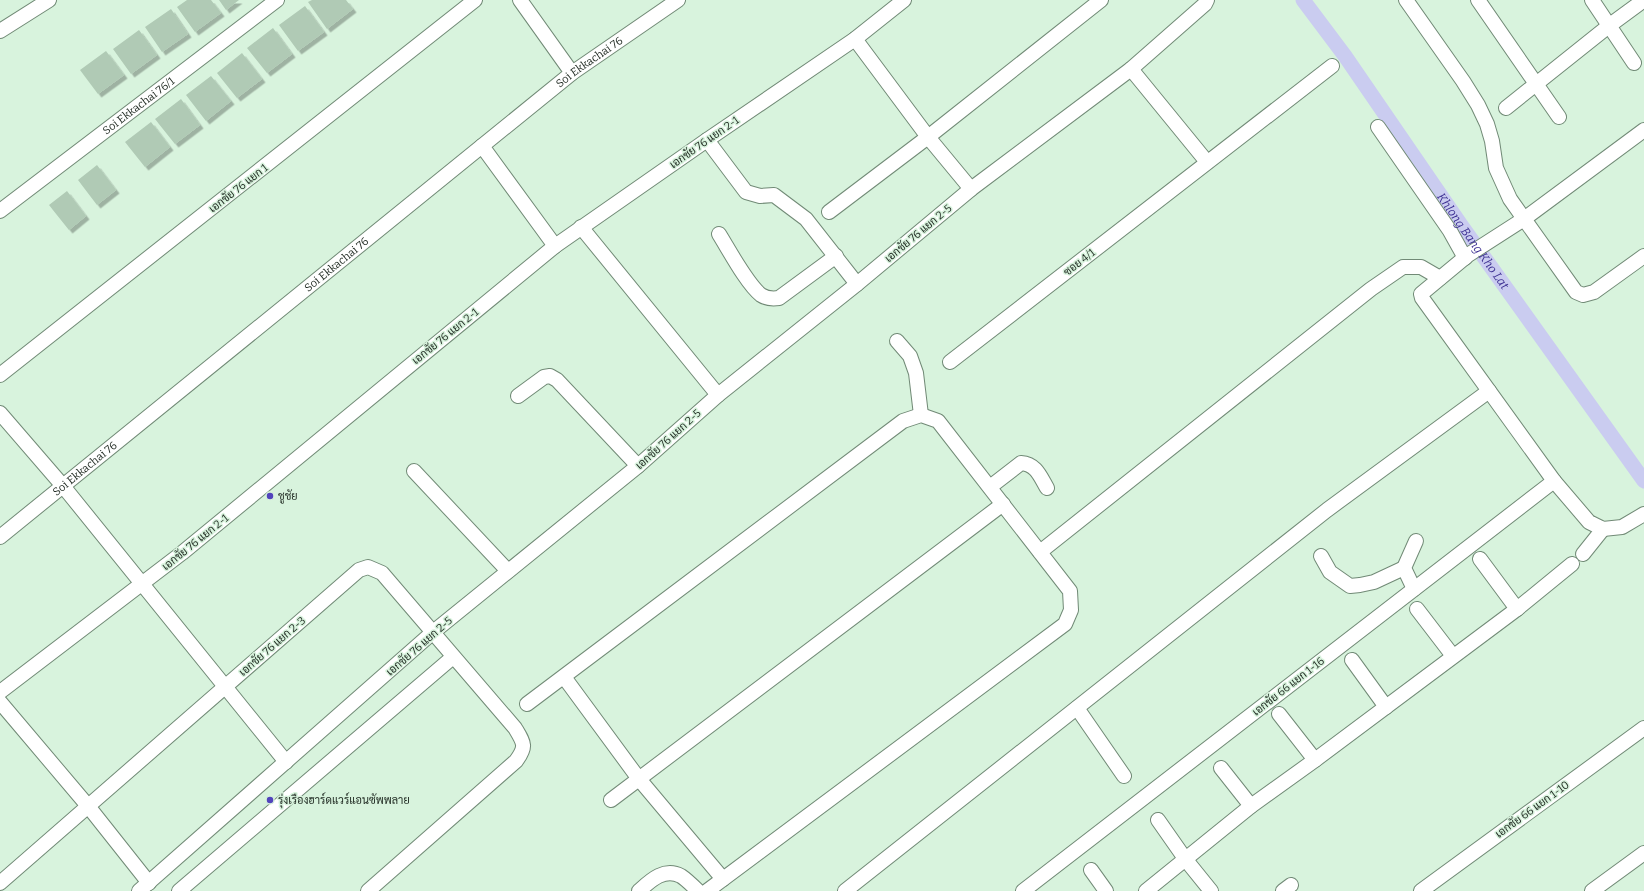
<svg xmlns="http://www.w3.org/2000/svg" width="1644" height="891" viewBox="0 0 1644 891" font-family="Bitter,Sarabun,serif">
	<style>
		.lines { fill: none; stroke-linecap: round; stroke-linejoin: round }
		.canal { stroke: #caccf0; stroke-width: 15 }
		.building { fill: #b0cab5; filter: url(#shadow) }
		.minor-casing { stroke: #718a76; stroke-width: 16 }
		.minor { stroke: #fff; stroke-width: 14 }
		.poi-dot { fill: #5244bc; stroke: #d8f3dd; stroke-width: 1.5 }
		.labels { text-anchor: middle; stroke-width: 3; stroke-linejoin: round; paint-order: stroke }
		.street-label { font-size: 11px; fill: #1f2921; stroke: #d8f3dd }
		.poi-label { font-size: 11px; fill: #1f2921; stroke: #d8f3dd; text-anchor: start }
		.water-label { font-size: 12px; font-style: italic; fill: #3d3092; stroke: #d8f3dd }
	</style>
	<defs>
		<filter id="shadow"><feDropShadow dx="3.5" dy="3.5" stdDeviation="0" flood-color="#0004"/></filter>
	</defs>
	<rect width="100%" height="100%" fill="#d8f3dd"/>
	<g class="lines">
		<path class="canal" id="s1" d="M1303 0 1345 56 1461 225 1644 481"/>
	</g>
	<path class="building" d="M187 0H211L221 13 195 32 177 7Z
		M219 0H239L226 10Z
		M312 0H346L353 9 327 29 308 2Z
		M305 6 324 32 298 51 279 25Z
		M171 9 188 34 162 52 145 27Z
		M273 28 292 54 267 73 247 48Z
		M139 30 157 55 131 74 113 49Z
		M106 51 124 75 98 94 80 70Z
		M242 53 262 79 237 98 217 73Z
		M211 76 231 101 206 121 186 95Z
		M181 99 200 125 175 144 155 119Z
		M151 122 170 147 145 167 125 142Z
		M97 165 116 190 97 205 78 180Z
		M67 191 86 216 69 230 49 205Z"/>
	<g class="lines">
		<g class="minor-casing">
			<g id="minor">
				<path d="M520 0 572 73"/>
				<path d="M1406 0 1463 81 1478 105 1487 124 1492 141 1496 168 1510 199 1576 292 1583 295 1594 292 1644 256"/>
				<path d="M1478 0 1559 117"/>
				<path d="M1592 0 1634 63"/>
				<path d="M0 31 49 0"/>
				<path d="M855 39 928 137 971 189"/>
				<path d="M1131 69 1207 162"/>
				<path d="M1506 108 1610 25 1644 0"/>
				<path d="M1378 127 1450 231 1465 258"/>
				<path d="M1644 130 1524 219 1468 255 1421 294 1422 298 1554 481 1589 522 1603 529 1622 527 1644 514"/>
				<path d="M707 140 746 192 760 196 774 195 806 219 857 284"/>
				<path d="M482 146 555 246"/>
				<path id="s2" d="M0 211 277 0"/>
				<path d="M829 212 928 137 1101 0"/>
				<path d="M581 227 718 395"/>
				<path d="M719 234C729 250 747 284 761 295 767 299 772 299 779 298L836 256"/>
				<path d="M897 341 910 356 916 373 921 415"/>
				<path d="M950 362 1332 66"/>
				<path d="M0 375 475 0"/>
				<path d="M518 396 544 377 550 376 557 380 638 466"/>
				<path d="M0 413 63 486 286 762"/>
				<path d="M414 471 508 571"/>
				<path d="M990 487 1021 463C1036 464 1040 476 1047 488"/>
				<path id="s3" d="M0 537 572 73 678 0"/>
				<path d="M1040 552 1371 289 1403 267H1421L1440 278"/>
				<path d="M1583 554 1603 529"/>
				<path d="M1321 556 1330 572 1350 586 1360 585 1374 582 1404 568"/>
				<path d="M1480 559 1517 609"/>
				<path d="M1414 589 1404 568 1416 541"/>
				<path d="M1417 609 1453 656"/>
				<path d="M1352 660 1386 707"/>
				<path d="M564 677 639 779 723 879"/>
				<path d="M0 692 182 553 555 246 707 140 855 39 904 0"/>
				<path d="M0 702 88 806 149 883"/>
				<path d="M527 704 903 421 921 415 938 421 1070 591 1071 610 1065 624 707 891"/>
				<path d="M1077 708 1124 776"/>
				<path d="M1279 714 1315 760"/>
				<path d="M1221 768 1251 806"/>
				<path d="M611 800 1003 504"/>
				<path d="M1158 820 1186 860 1211 891"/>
				<path d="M1091 870 1106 891"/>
				<path d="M0 883 359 570 368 567 382 573 515 728C524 743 527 746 516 761L368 891"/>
				<path d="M139 891 432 633 638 466 718 395 857 284 971 189 1131 69 1205 4 1207 0"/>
				<path d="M179 891 453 657"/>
				<path d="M639 891C650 881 664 867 681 876 687 880 693 886 698 891"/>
				<path d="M845 891 1327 510 1489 391"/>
				<path d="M1023 891 1554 481"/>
				<path d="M1146 891 1251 806 1315 760 1517 609 1572 564"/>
				<path d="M1283 891 1291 885"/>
				<path d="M1421 891 1644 728"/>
				<path d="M1592 891 1644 853"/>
			</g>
		</g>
		<use href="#minor" class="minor"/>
	</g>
	<g class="poi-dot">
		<circle cx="270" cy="496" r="4"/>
		<circle cx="270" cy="800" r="4"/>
	</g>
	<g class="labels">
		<g class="street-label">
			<text dy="4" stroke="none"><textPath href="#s3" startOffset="757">Soi Ekkachai 76</textPath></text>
			<text dy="4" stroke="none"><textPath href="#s2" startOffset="174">Soi Ekkachai 76/1</textPath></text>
			<text transform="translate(704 142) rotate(-35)" y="4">เอกชัย 76 แยก 2-1</text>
			<text transform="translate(238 188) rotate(-38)" y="4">เอกชัย 76 แยก 1</text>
			<text transform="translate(918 233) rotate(-40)" y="4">เอกชัย 76 แยก 2-5</text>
			<text transform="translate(1079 262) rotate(-38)" y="4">ซอย 4/1</text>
			<text dy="4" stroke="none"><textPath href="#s3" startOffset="433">Soi Ekkachai 76</textPath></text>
			<text transform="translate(445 336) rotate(-39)" y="4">เอกชัย 76 แยก 2-1</text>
			<text transform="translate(668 439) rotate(-42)" y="4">เอกชัย 76 แยก 2-5</text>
			<text dy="4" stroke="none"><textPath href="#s3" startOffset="109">Soi Ekkachai 76</textPath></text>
			<text transform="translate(195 542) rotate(-39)" y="4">เอกชัย 76 แยก 2-1</text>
			<text transform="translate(272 646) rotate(-41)" y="4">เอกชัย 76 แยก 2-3</text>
			<text transform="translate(419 646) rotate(-41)" y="4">เอกชัย 76 แยก 2-5</text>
			<text transform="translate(1288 686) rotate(-38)" y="4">เอกชัย 66 แยก 1-16</text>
			<text transform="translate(1532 809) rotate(-36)" y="4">เอกชัย 66 แยก 1-10</text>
		</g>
		<g class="poi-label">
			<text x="278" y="500">ชูชัย</text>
			<text x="278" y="804">รุ่งเรืองฮาร์ดแวร์แอนซัพพลาย</text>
		</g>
		<g class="water-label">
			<text dy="4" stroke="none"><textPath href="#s1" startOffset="295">Khlong Bang Kho Lat</textPath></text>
		</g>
	</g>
</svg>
